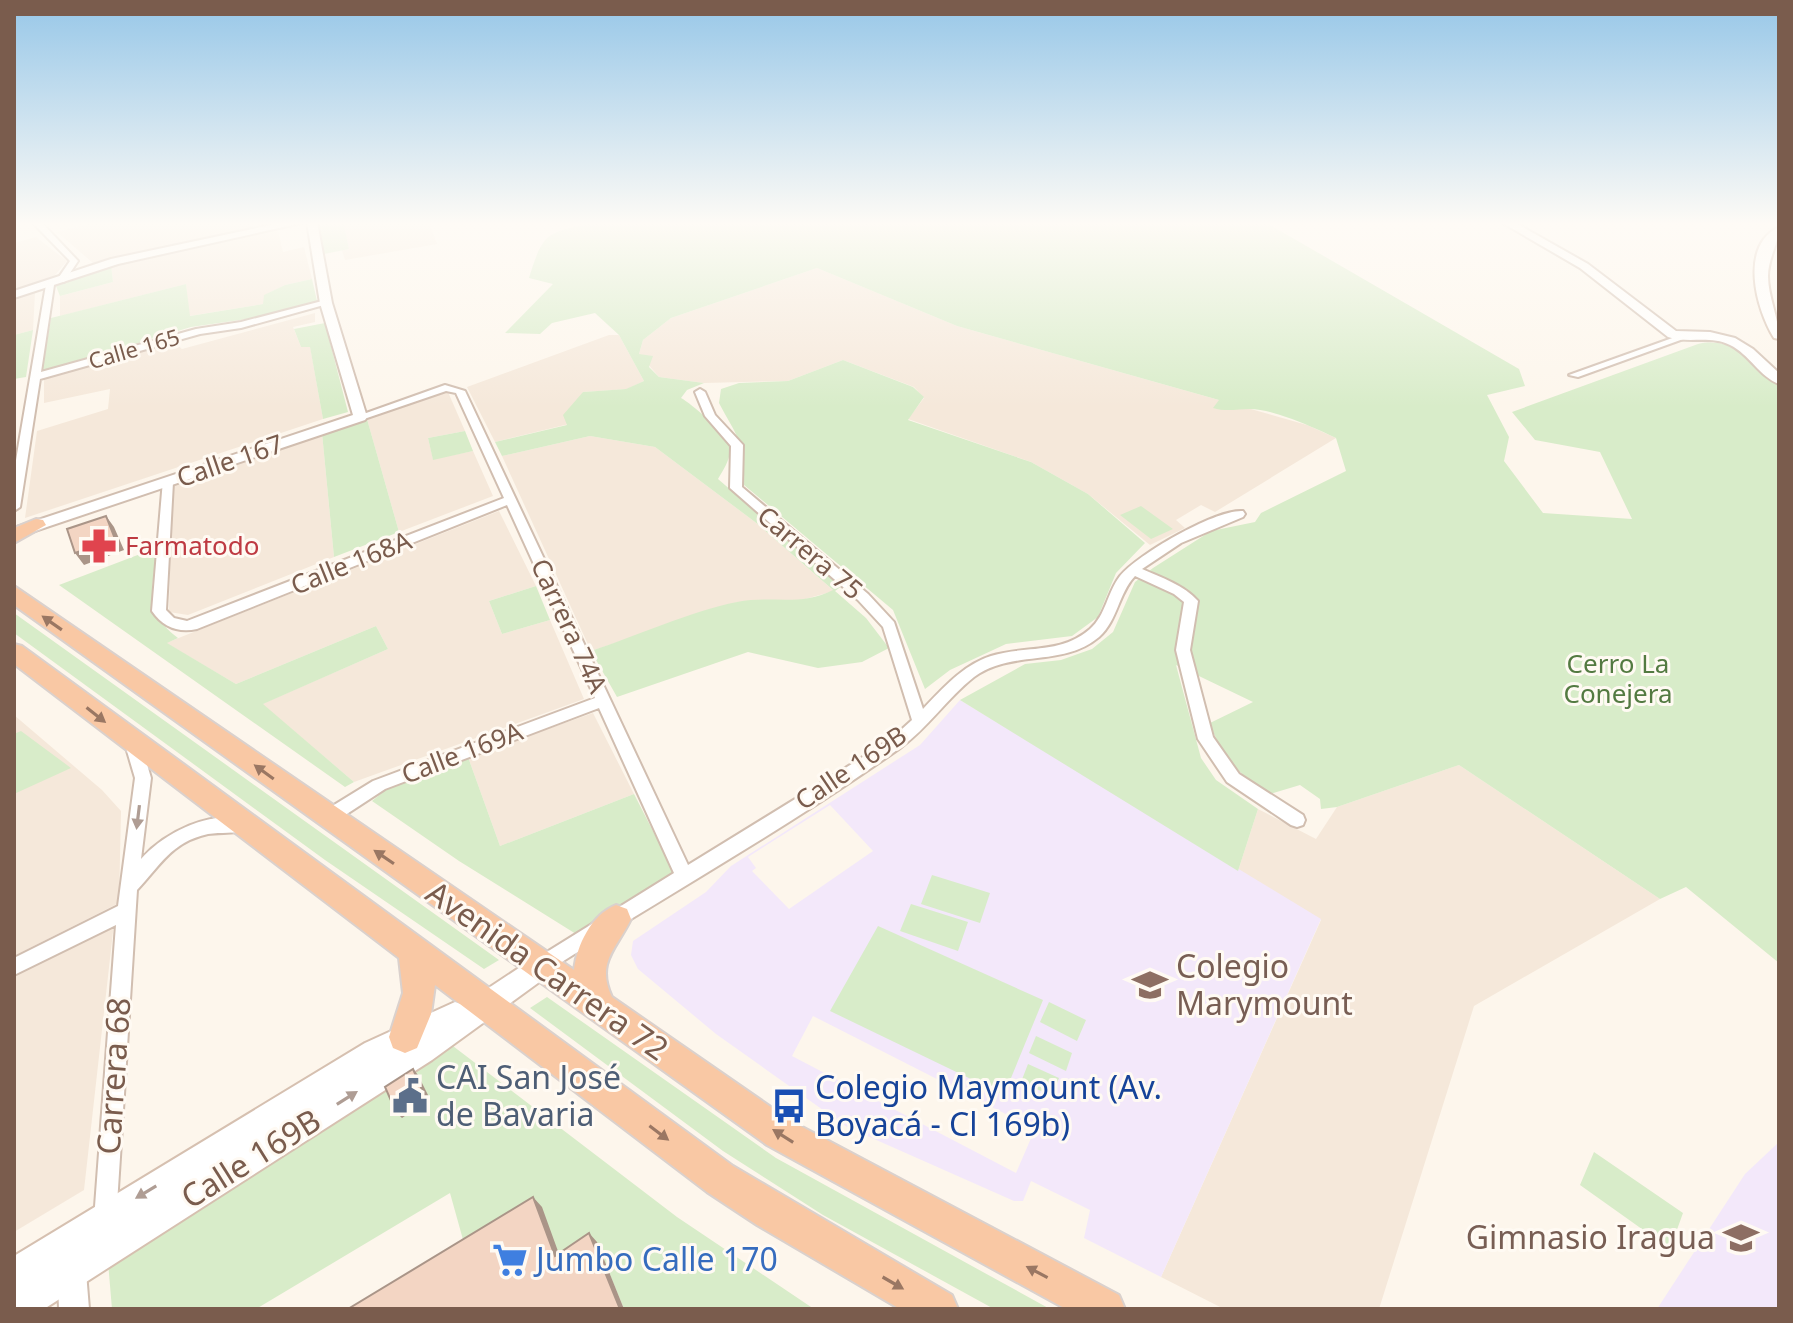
<svg xmlns="http://www.w3.org/2000/svg" width="1793" height="1323" viewBox="0 0 1793 1323" font-family="'Noto Sans',sans-serif">
	<style>
		.residential { fill: #f5e8da }
		.education { fill: #f3e8fa; fill-rule: evenodd }
		.green { fill: #d8ecc9 }
		.lines { fill: none; stroke-linecap: round; stroke-linejoin: round }
		.minor-casing { stroke: #d1beb0; stroke-width: 4 }
		.tertiary-casing { stroke: #d1beb0; stroke-width: 4 }
		.secondary-casing { stroke: #d6c0b0; stroke-width: 4 }
		.trunk-casing { stroke: #dad1cd; stroke-width: 4 }
		.minor { fill: #fff; fill-rule: evenodd }
		.tertiary { fill: #fff; fill-rule: evenodd }
		.secondary { fill: #fff; fill-rule: evenodd }
		.trunk { fill: #f9c8a4; fill-rule: evenodd }
		.shaded-wall { fill: #aa9588 }
		.building { fill: #f3d5c3; stroke: #aa9588; stroke-width: 2 }
		.oneway { fill: #9a7763 }
		.oneway2 { fill: #af9d94 }
		.labels { text-anchor: middle; stroke-width: 6; stroke-linejoin: round; paint-order: stroke }
		.far-street-label { font-size: 22px; fill: #7a5c4d; stroke: #fffaf3 }
		.street-label { font-size: 26px; fill: #7a5c4d; stroke: #fffaf3 }
		.health-label { font-size: 26px; fill: #be3a42; stroke: #fffaf3; text-anchor: start }
		.park-label { font-size: 26px; fill: #537a41; stroke: #fffaf3 }
		.near-education-label { font-size: 32px; fill: #785e54; stroke: #fffaf3; text-anchor: start }
		.near-street-label { font-size: 32px; fill: #7a5c4d; stroke: #fffaf3 }
		.near-service-label { font-size: 32px; fill: #4e5e75; stroke: #fffaf3; text-anchor: start }
		.near-transit-label { font-size: 32px; fill: #164399; stroke: #fffaf3; text-anchor: start }
		.near-shop-label { font-size: 32px; fill: #366cbe; stroke: #fffaf3; text-anchor: start }
	</style>
	<rect width="100%" height="100%" fill="#fdf6ec"/>
	<path class="residential" d="M95 222H274L93 263 57 232Z
		M359 222H429L437 244 345 260 342 250 349 249 344 225Z
		M278 231 283 252 304 247 312 279 285 285 265 295 264 304 189 316 186 284 60 316V296L113 282 111 264Z
		M36 237 67 261 50 281 14 289V243Z
		M817 268 957 326 1307 425 1336 438 1215 512 1201 505 1176 520 1185 528 1150 545 1088 494 1031 462 908 419 924 398 914 387 843 360 788 381 704 383 659 377 639 354 643 340 671 318Z
		M35 293 33 330 14 335V298Z
		M315 313V322L293 327 301 347 310 346 323 419 25 518 37 431 108 409 110 389 44 403V378L174 342 182 349Z
		M609 335H619L644 381 627 389 583 392 569 424 495 442 467 387Z
		M448 392 465 431 428 438 433 459 473 451 493 496 399 532 367 419Z
		M322 433 334 557 188 615 169 612 172 484Z
		M590 436 655 447 755 522 834 591 791 603 738 602 591 651 502 456Z
		M499 511 536 586 489 601 502 634 550 620 584 699 354 782 262 704 388 649 376 626 236 684 166 643Z
		M593 713 634 794 500 846 468 757Z
		M14 715 102 790 121 811 119 903 14 956Z
		M1459 765 1660 899 1474 1006 1379 1309H1224L1161 1277 1321 920 1238 871 1258 809 1316 839 1337 807Z
		M114 923 84 1190 14 1232V974Z"/>
	<path class="education" d="M960 700 1321 919 1161 1277 1084 1238 1090 1210 1031 1181 1023 1201H1014L847 1127 716 1034 638 969 631 955 633 941 706 892 731 866 920 745ZM830 805 873 851 789 909 752 871 756 868 748 857ZM813 1016 1035 1129 1016 1173 792 1056Z
		M1779 1142V1309H1657L1745 1174Z"/>
	<path class="green" d="M317 222H359L344 225 349 249 324 254Z
		M595 222H1265L1519 369 1525 386 1487 395 1509 437 1504 461 1543 513 1632 519 1600 452 1535 440 1512 412 1698 344C1734 336 1756 363 1779 386V963L1686 887 1660 899 1459 765 1337 807 1321 809 1320 799 1300 785 1270 794C1241 778 1220 754 1210 723L1253 702 1176 665 1201 758 1216 780 1258 809 1238 871 960 700 1025 664 1061 660 1092 649 1113 632 1135 582 1153 568 1211 531 1255 522 1261 513 1346 471 1336 438C1315 428 1273 409 1250 409 1238 409 1226 412 1213 408L1219 400 957 326 817 268 671 318 643 340 639 354 653 356 649 367 659 377 704 383 687 390 681 398C692 404 723 431 728 443 734 455 724 468 718 479L842 586 835 591 866 618 889 648 862 662 818 668 748 652 617 697 591 651C636 636 692 611 737 602 771 595 801 607 833 590L755 522 655 447 590 436 502 456 495 442 567 425 563 415 583 392 626 389 644 381 619 335 595 313 552 323 540 334 505 333 553 284 529 278C544 229 547 234 595 222Z
		M111 264 113 282 60 296 56 286Z
		M312 279 317 301 247 319 191 327 42 372 51 318 186 284 190 316 263 304 264 295 285 285Z
		M325 323 348 412 323 419 310 347H301L294 329Z
		M33 330 26 377 14 379V335Z
		M843 360 913 387 924 397 908 420 1031 462 1088 494 1145 543 1116 573 1098 617 1072 636 1006 644 950 670 925 689 893 610 744 485C745 441 738 439 719 403L721 389 739 383 788 381Z
		M367 419 399 532 334 557 322 433Z
		M465 431 473 451 433 460 428 438Z
		M1141 506 1173 529 1151 539 1120 515Z
		M156 548C154 591 141 610 178 638L167 643 236 684 376 626 388 649 263 704 354 782 345 787 59 585Z
		M536 586 550 620 502 634 489 601Z
		M14 613 499 960 484 969 325 860 14 633Z
		M21 731 71 768 14 794V734Z
		M468 757 500 846 634 794 675 874 576 934 459 861 372 801 388 788Z
		M932 875 990 893 980 923 921 904Z
		M911 904 968 922 958 951 900 931Z
		M878 926 1043 1000 1004 1095 830 1011Z
		M547 997 776 1158 1050 1309H994L823 1215 723 1151 530 1008Z
		M1049 1002 1086 1020 1077 1041 1040 1022Z
		M1036 1036 1072 1053 1066 1071 1029 1053Z
		M449 1043 677 1217 814 1309H624L597 1243 563 1265 467 1254 450 1193 256 1309H112L108 1262Z
		M1028 1064 1059 1078 1052 1096 1021 1082Z
		M1594 1152 1683 1213 1670 1249 1580 1185Z"/>
	<g class="lines">
		<g class="minor-casing">
			<path id="minor" d="M32 222H41L78 261 64 282 57 280 70 261Z
				M50 282 54 285 41 372 196 329 241 322 326 300 331 303 241 328 200 334 40 379 20 507 14 511V472L46 285Z
				M1678 336 1686 338 1578 377 1569 375Z
				M445 385 465 391 688 865 847 767 891 739 912 720 883 627 858 600 730 488 731 446 705 416 695 392 700 389 705 392 715 415 743 445 742 487 868 594 894 622 923 709C943 688 963 665 991 656 1025 645 1060 655 1090 629 1106 615 1107 593 1120 576 1138 554 1216 509 1243 511L1245 514 1243 517 1181 543 1142 569C1162 578 1184 585 1198 601L1190 650 1213 737 1239 774 1303 815 1305 820 1303 825 1297 827 1291 825 1227 782 1198 739 1176 650 1184 602 1174 594 1135 576C1118 594 1118 620 1099 637 1062 668 1012 649 974 677 947 698 928 728 900 748 786 829 663 897 546 972L540 974 534 972 531 966 534 960 674 873 599 708 385 789 333 823 327 825 321 823 319 818 321 813 373 781 595 698 507 505 197 629C178 633 163 627 152 611L163 480H171L173 482 166 610 174 618 187 621 504 498 456 393 446 391 364 419 360 420 355 417Z
				M133 738 138 740 141 744 151 778 141 859C164 833 211 809 247 820L249 825 247 830C234 834 221 832 208 834 171 842 160 866 137 890L116 1220 113 1228 105 1231 97 1228 94 1220 116 925 14 975V958L118 906 135 778 125 744 128 740Z"/>
		</g>
		<g class="tertiary-casing">
			<path id="tertiary" d="M285 222H306L118 264 14 298V291L111 259Z
				M307 222H317L332 303 367 417 365 420 14 538V528L353 415 320 303Z
				M1501 222H1514L1588 264 1676 331 1710 332 1735 338 1753 349 1779 373V384C1760 377 1749 354 1730 345 1710 335 1688 344 1668 337L1580 268Z
				M68 1258 82 1262 86 1272 89 1309H59L58 1282 54 1272 58 1262Z"/>
		</g>
		<g class="secondary-casing">
			<path id="secondary" d="M1779 227C1779 243 1768 258 1768 276 1768 298 1779 317 1779 339L1774 338C1756 309 1739 246 1779 227Z
				M540 954 549 957 553 966 549 975 432 1060 44 1309H14V1256L365 1043 455 1002 463 1005Z"/>
		</g>
		<g class="trunk-casing">
			<path id="trunk" d="M36 519 43 520 46 525 14 543V528Z
				M14 586 574 970C577 945 591 915 616 905L627 909 631 919C618 947 595 962 612 997L791 1121 1119 1295 1125 1309H1066L767 1145 14 605Z
				M14 644 22 646 733 1166 952 1295 958 1309H900L757 1225 707 1192 435 985 431 1014 417 1048 405 1053 393 1048 389 1037 403 993 399 958 14 664Z"/>
		</g>
		<use href="#minor" class="minor"/>
		<use href="#tertiary" class="tertiary"/>
		<use href="#secondary" class="secondary"/>
		<use href="#trunk" class="trunk"/>
	</g>
	<path class="shaded-wall" d="M106 516 114 527 124 550 84 565 75 553Z
		M413 1069 418 1075 430 1099 402 1118 396 1112Z
		M533 1197 542 1207 563 1265 555 1256Z
		M589 1233 597 1242 624 1309H620Z"/>
	<path class="building" d="M106 516 115 539 75 553 67 529Z
		M413 1069 424 1094 396 1112 385 1087Z
		M533 1197 555 1256 589 1233 620 1309H348Z"/>
	<defs><path id="oneway-solid" d="M-6-.8H1V-3.2L6.5 0L1 3.2V.8H-6Z" transform="scale(2)"/></defs>
	<g class="oneway">
		<use href="#oneway-solid" transform="translate(52 623) rotate(-145)"/>
		<use href="#oneway-solid" transform="translate(96 715) rotate(38)"/>
		<use href="#oneway-solid" transform="translate(264 772) rotate(-144)"/>
		<use href="#oneway-solid" transform="translate(384 857) rotate(-146)"/>
		<use href="#oneway-solid" transform="translate(659 1133) rotate(37)"/>
		<use href="#oneway-solid" transform="translate(783 1136) rotate(-148)"/>
		<use href="#oneway-solid" transform="translate(1037 1272) rotate(-152)"/>
		<use href="#oneway-solid" transform="translate(893 1283) rotate(30)"/>
	</g>
	<g class="oneway2">
		<use href="#oneway-solid" transform="translate(138 817) rotate(97)"/>
		<use href="#oneway-solid" transform="translate(347 1098) rotate(-32)"/>
		<use href="#oneway-solid" transform="translate(146 1192) rotate(149)"/>
	</g>
	<linearGradient id="sky" x2="0" y2="1"><stop stop-color="#97c7e8"/><stop offset="0.55" stop-color="#fefbf6"/><stop offset="1" stop-color="#fefbf6" stop-opacity="0"/></linearGradient>
	<rect width="1793" height="407" fill="url(#sky)"/>
	<defs>
		<g id="pharmacy-bare" transform="scale(2.76)"><path d="M-2-6h4v4h4v4h-4v4h-4v-4h-4v-4h4Z" fill="#e0444e" stroke="#fffaf3" stroke-width="2.5" paint-order="stroke"/></g>
		<g id="school-bare" transform="scale(2.76)"><path d="M0-5L7-2L0 1L-7-2ZM-4 1L0 2.5L4 1V4Q0 6-4 4Z" fill="#8d6e63" stroke="#fffaf3" stroke-width="2.5" paint-order="stroke"/></g>
		<g id="civic-bare" transform="scale(2.76)"><path d="M-.6-6.5H3V-4.5H.6V-3L4-1V1h2V6H-6V1h2V-1L-.6-3ZM-1.2 2.5V6h2.4V2.5Z" fill="#5c6f8a" stroke="#fffaf3" stroke-width="2.5" paint-order="stroke"/></g>
		<g id="bus-bare" transform="scale(2.76)"><path d="M-5-6H5V4H4V6H2V4H-2V6H-4V4H-5ZM-3.5-4V0h7V-4ZM-3.5 1.2v1.5H-2V1.2ZM2 1.2v1.5H3.5V1.2Z" fill="#1a4fb4" stroke="#fffaf3" stroke-width="2.5" paint-order="stroke"/></g>
		<g id="supermarket-bare" transform="scale(2.76)"><path d="M-6-5.5h2.5l.6 2H6L4.5 2H-2.5L-4.4-4H-6ZM-1.5 3.2a1.3 1.3 0 1 0 .1 0ZM3 3.2a1.3 1.3 0 1 0 .1 0Z" fill="#3f7fe0" stroke="#fffaf3" stroke-width="2.5" paint-order="stroke"/></g>
	</defs>
	<g fill-rule="evenodd">
		<use href="#pharmacy-bare" x="99" y="546"/>
		<use href="#school-bare" x="1150" y="985"/>
		<use href="#civic-bare" x="410" y="1096"/>
		<use href="#bus-bare" x="789" y="1106"/>
		<use href="#school-bare" x="1741" y="1238"/>
		<use href="#supermarket-bare" x="510" y="1260"/>
	</g>
	<g class="labels">
		<g class="far-street-label">
			<text transform="translate(134 349) rotate(-16)" y="8">Calle 165</text>
		</g>
		<g class="street-label">
			<text transform="translate(230 461) rotate(-19)" y="9">Calle 167</text>
			<text transform="translate(810 553) rotate(40)" y="9">Carrera 75</text>
			<text transform="translate(351 563) rotate(-22)" y="9">Calle 168A</text>
			<text transform="translate(569 626) rotate(65)" y="9">Carrera 74A</text>
			<text transform="translate(462 753) rotate(-21)" y="9">Calle 169A</text>
			<text transform="translate(851 768) rotate(-34)" y="9">Calle 169B</text>
		</g>
		<g class="health-label">
			<text x="125" y="555">Farmatodo</text>
		</g>
		<g class="park-label">
			<text x="1618" y="673">Cerro La<tspan x="1618" dy="30">Conejera</tspan></text>
		</g>
		<g class="near-education-label">
			<text x="1176" y="978">Colegio<tspan x="1176" dy="37">Marymount</tspan></text>
			<text x="1715" y="1249" text-anchor="end">Gimnasio Iragua</text>
		</g>
		<g class="near-street-label">
			<text transform="translate(547 971) rotate(35)" y="11">Avenida Carrera 72</text>
			<text transform="translate(114 1076) rotate(-86)" y="11">Carrera 68</text>
			<text transform="translate(251 1159) rotate(-32)" y="11">Calle 169B</text>
		</g>
		<g class="near-service-label">
			<text x="436" y="1089">CAI San José<tspan x="436" dy="37">de Bavaria</tspan></text>
		</g>
		<g class="near-transit-label">
			<text x="815" y="1099">Colegio Maymount (Av.<tspan x="815" dy="37">Boyacá - Cl 169b)</tspan></text>
		</g>
		<g class="near-shop-label">
			<text x="536" y="1271">Jumbo Calle 170</text>
		</g>
	</g>
	<rect width="1793" height="1323" fill="none" stroke="#7a5c4d" stroke-width="32"/>
</svg>
